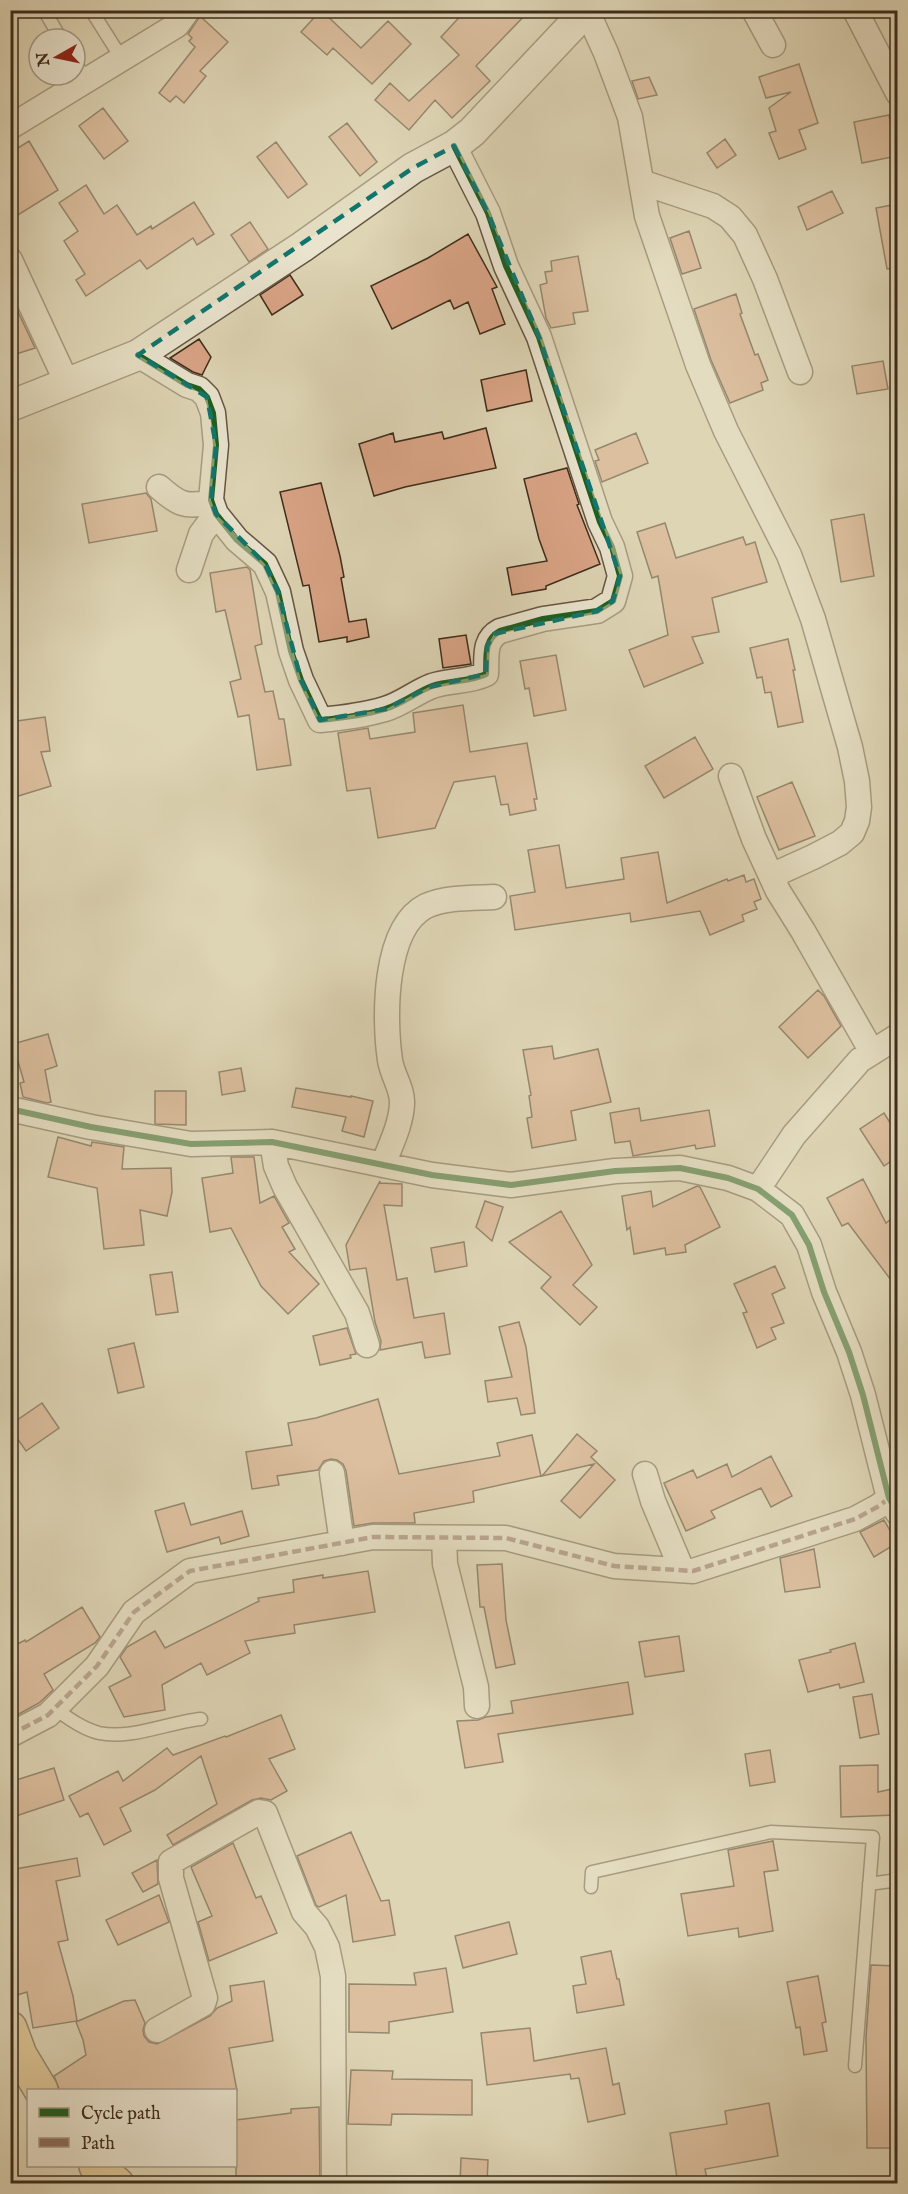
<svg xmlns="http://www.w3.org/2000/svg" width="908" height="2194" viewBox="0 0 908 2194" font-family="'IM FELL English',serif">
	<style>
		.building { fill: #d9a486; stroke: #3d2c1b; stroke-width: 1.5 }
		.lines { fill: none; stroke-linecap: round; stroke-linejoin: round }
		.service-casing { stroke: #655642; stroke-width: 15 }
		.minor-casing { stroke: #655642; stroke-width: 27 }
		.tertiary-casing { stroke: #655642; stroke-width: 33 }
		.primary-casing { stroke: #3d2c1b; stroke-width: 36 }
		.service { stroke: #eae4cf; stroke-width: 12 }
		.minor { stroke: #eae4cf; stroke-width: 24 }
		.tertiary { stroke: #eae4cf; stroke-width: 30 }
		.primary { stroke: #dfba7a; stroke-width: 33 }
		.quiet { stroke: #8d6e63; stroke-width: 4.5; stroke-dasharray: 9 4.5; stroke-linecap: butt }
		.cycleway-casing { stroke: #eae4cf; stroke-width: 10 }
		.cycleway { stroke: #1b5e20; stroke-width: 6 }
		.marked { fill: none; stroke: #0f766e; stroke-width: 4.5; stroke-dasharray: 12 8; stroke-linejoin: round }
	</style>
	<rect width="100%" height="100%" fill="#ded5b5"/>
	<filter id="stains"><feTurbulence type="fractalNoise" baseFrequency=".00333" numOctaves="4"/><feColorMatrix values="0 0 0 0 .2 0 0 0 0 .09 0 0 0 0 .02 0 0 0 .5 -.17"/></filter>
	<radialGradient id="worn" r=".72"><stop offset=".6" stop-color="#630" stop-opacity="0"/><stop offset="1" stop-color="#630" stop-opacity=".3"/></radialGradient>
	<path class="building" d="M321 10 361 48 388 21 411 44 372 84 333 48 327 55 301 32Z
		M466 10H530L476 66 490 81 452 118 435 100 409 130 375 100 390 83 409 101 459 55 441 37Z
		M200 16 228 42 200 71 206 76 184 103 176 96 170 102 159 93 195 47 189 41 192 38 188 34Z
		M799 64 818 123 799 130 806 149 779 159 769 133 776 131 769 108 791 92 766 98 759 77Z
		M649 77 657 95 638 99 632 81Z
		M103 108 128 141 104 159 79 126Z
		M889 115 897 156 862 163 854 122Z
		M347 123 377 162 360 176 329 137Z
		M725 139 736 155 717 168 707 153Z
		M29 141 58 190 10 220V153Z
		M276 142 307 184 288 198 257 157Z
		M86 185 104 214 117 205 137 235 151 226 152 229 194 202 214 234 197 245 193 238 147 269 140 260 86 296 76 280 85 274 64 241 78 231 59 203Z
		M832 191 843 213 807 230 798 207Z
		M897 204V268L887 269 876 208Z
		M250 222 268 249 249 262 231 235Z
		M689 231 701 268 682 274 670 238Z
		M468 234 497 287 492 289 505 324 480 334 468 302 454 309 450 300 392 329 371 286 428 258Z
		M578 256 588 311 573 313 575 324 551 328 546 318 540 285 547 283 545 272 552 271 551 261Z
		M290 275 303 295 272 315 260 295Z
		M736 294 742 313 740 314 755 355 758 354 768 380 761 383 763 390 730 403 711 360 694 309Z
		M10 295 35 348 10 356Z
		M199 339 211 357 202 375 193 372 170 358Z
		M883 361 888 389 857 394 852 366Z
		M526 370 532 401 487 411 481 380Z
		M486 428 496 468 405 487 374 496 359 444 393 433 395 442 442 432 444 439Z
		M636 433 648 463 602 482 595 461 599 460 595 450Z
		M567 468 579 504 577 505 600 564 546 586V589L512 595 507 568 547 561 539 539 524 479Z
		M321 483 340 556 344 577 341 578 349 622 366 619 369 637 347 642V637L319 642 309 585 303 586 280 492Z
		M146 493 151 499 157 531 89 543 82 504Z
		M864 514 874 576 841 582 831 520Z
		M665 523 676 558 743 537 746 545 755 542 767 582 712 598 719 632 692 637 703 663 644 687 629 650 668 635 658 576 652 578 637 532Z
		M247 567 250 570 262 644 255 646 265 692 273 691 279 719H284L291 765 257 770 249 715 238 717 230 682 241 679 225 610 216 612 210 573Z
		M466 635 471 664 443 668 439 639Z
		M788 639 795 670H793L803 722 778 727 771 692 765 693 762 677 757 678 750 648Z
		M556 655 566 710 534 716 529 688 525 689 520 661Z
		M463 705 470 752 527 743 537 799H534L536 810 510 815 508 804 501 805 495 776 454 782 435 828 378 838 370 788 347 791 338 733 368 728 370 739 415 732 413 713Z
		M45 717 50 751 41 752 51 786 15 797 10 780V722Z
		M695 737 713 769 664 798 645 766Z
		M792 782 815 836 779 850 757 797Z
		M559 845 566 888 624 879 621 858 658 852 667 903 727 879 728 881 744 875 746 882 754 879 761 899 754 902 757 909 742 915 744 921 710 935 700 911 631 922 630 913 515 930 510 896 535 892 528 850Z
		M818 990 824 996 841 1026 808 1058 779 1027Z
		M48 1034 57 1066 45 1070 51 1102 47 1103 23 1097 20 1083 24 1082 13 1044Z
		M552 1046 554 1059 598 1049 611 1102 571 1111 576 1140 532 1148 527 1118 532 1117 529 1096 531 1095 523 1050Z
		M241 1068 245 1091 222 1095 219 1072Z
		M296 1088 351 1097V1096L373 1101 364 1137 342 1131 346 1117 292 1107Z
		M155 1091H186V1125L155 1124Z
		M639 1108 641 1121 709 1110 715 1146 696 1149 695 1145 633 1156 630 1141 615 1143 610 1113Z
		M884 1113 897 1134V1157L884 1166 860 1129Z
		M58 1137 91 1146 92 1142 124 1147 122 1169 171 1168 172 1192 167 1216 140 1210 144 1245 104 1249 97 1188 48 1177Z
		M231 1157H254L260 1203 274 1196 289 1223 282 1227 295 1249 289 1252 319 1284 288 1314 261 1286 231 1228 210 1232 202 1178 233 1173Z
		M863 1179 886 1223 897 1214V1288L848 1223 842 1226 827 1198Z
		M380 1181V1183L402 1184V1206L384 1205 397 1280 407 1278 414 1318 444 1313 450 1354 425 1358 422 1342 380 1350 381 1341 375 1322 366 1268 350 1270 346 1245Z
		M697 1186 700 1187 720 1227 685 1245 686 1252 666 1255 665 1248 634 1254 630 1227 627 1230 622 1196 651 1191 653 1207Z
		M485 1201 503 1207 492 1241 476 1227Z
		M561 1211 592 1265 573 1285 597 1307 580 1325 541 1288 551 1277 509 1242Z
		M464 1242 467 1266 435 1272 431 1248Z
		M775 1266 785 1288 772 1294 784 1323 771 1328 776 1339 757 1348 743 1313 747 1312 734 1284Z
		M172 1272 178 1312 156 1315 150 1275Z
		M519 1322 526 1347 535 1413 521 1415 517 1398 488 1402 485 1381 512 1377 499 1327Z
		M347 1328 356 1354 350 1355 351 1358 320 1365 313 1336Z
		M134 1343 144 1387 118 1393 108 1349Z
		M378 1399 399 1474 500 1456 497 1443 532 1435 541 1476 473 1491 474 1502 414 1513 415 1523H373L354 1526 346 1471 343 1464 337 1460 331 1459 324 1461 318 1470 277 1476 279 1485 252 1489 246 1452 292 1445 288 1423 316 1418Z
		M42 1403 59 1428 26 1451 10 1428V1425Z
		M577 1434 597 1451 591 1457 615 1480 580 1518 561 1501 594 1464 542 1476Z
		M771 1456 792 1496 771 1507 761 1488 711 1511 715 1518 686 1531 664 1483 693 1470 697 1478 727 1464 732 1477Z
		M184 1503 191 1525 242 1511 249 1536 221 1544 219 1537 167 1552 155 1511Z
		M884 1520 897 1543 874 1557 860 1532Z
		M814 1549 820 1587 785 1592 780 1558Z
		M502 1564 506 1620 515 1664 496 1668 484 1607H480L477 1565Z
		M368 1571 375 1612 294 1625 295 1633 245 1641 250 1653 207 1675 201 1663 162 1685 165 1710 124 1717 109 1687 131 1676 120 1657 127 1647 155 1631 165 1648 259 1601 258 1598 294 1592 293 1580 323 1575V1578Z
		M82 1607 100 1637 95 1643 44 1674 53 1690 39 1703 10 1719V1648L25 1640 26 1642Z
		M679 1636 684 1671 645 1677 639 1642Z
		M855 1643 864 1682 840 1688 839 1684 808 1692 799 1660 831 1652 830 1650Z
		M628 1682 633 1714 498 1734 503 1762 465 1768 457 1721 478 1720 486 1717 513 1713 511 1701Z
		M872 1694 879 1734 860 1738 853 1697Z
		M281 1715 295 1749 269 1759 287 1791 271 1800 261 1798 252 1800 173 1845 167 1835 217 1804 201 1756 155 1790 120 1808 131 1831 104 1845 88 1813 80 1817 69 1796 118 1771 123 1781 167 1748 173 1755 225 1736 226 1737Z
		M770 1750 775 1782 750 1786 745 1754Z
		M878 1765V1792L897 1788V1815L841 1817 840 1766Z
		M54 1768 64 1800 10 1818V1782Z
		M351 1832 381 1901 389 1900 395 1935 353 1942 346 1895 319 1907 316 1905 297 1856Z
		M773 1841 778 1870 764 1872 773 1931 739 1937 738 1928 688 1936 681 1894 734 1886 728 1850Z
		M233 1843 256 1898 261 1896 277 1933 209 1961 198 1922 212 1916 191 1867Z
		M77 1858 80 1876 56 1881 68 1940 58 1942 73 1996 77 2021 33 2028 27 1992 17 1995 10 1971V1870Z
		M157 1860 158 1884 143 1892 132 1873Z
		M159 1895 169 1922 118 1945 106 1920Z
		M509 1922 517 1954 463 1968 455 1936Z
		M611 1951 617 1979H619L624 2005 577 2013 573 1986 586 1984 581 1957Z
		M871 1965 897 1966V2148H867L866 2037Z
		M446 1968 453 2012 389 2022V2033L349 2032V1984L416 1985 414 1973Z
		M818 1976 826 2022 822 2023 827 2051 804 2055 800 2027 796 2028 787 1982Z
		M264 1981 273 2041 229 2048 237 2091H60L54 2076 86 2055 83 2040 76 2022 124 2001 135 2000 145 2023 143 2030 144 2036 149 2042 157 2044 210 2016 217 2008 232 2001 230 1986Z
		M530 2028 534 2061 606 2048 613 2085 619 2083 625 2114 588 2122 579 2078 571 2079 570 2074 487 2085 481 2033Z
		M351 2070 393 2071 392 2079 472 2080V2115L392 2114 391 2125 348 2124Z
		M769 2103 778 2156 705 2169 708 2184H678L670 2133 727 2124 725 2111Z
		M319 2107 320 2184H297L296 2177 236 2183V2120L291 2113V2109Z
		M461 2158 488 2160 487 2184H460Z"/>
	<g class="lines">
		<g class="service-casing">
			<path id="service" d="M44 10 61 39
				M91 10 122 59
				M75 62 86 80
				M54 1708C68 1718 83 1729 99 1733 131 1740 169 1722 201 1719
				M869 1884 898 1880
				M591 1887 592 1872 771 1832 873 1837 855 2066"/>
		</g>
		<g class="minor-casing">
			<path id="minor" d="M754 10 773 45
				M855 10 898 93
				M587 11 606 53 630 117 647 216 698 365 726 431 789 555 813 619 850 747 857 781 859 807 857 821 852 833 840 843 813 857 771 876
				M10 127 177 25 188 10
				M641 182 713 206 730 217 745 235 765 279 800 372
				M10 260 67 383
				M138 355 187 385 199 389 207 397 213 413 216 445 211 500 216 514 237 540 265 564 278 592 291 651 301 680 320 720C342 718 365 715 385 709 402 704 416 692 432 686 450 680 470 682 486 674 487 657 483 640 500 631L543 619 597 611 613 601 620 576 612 547 600 522 539 337 506 266 488 213 454 146
				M159 487C178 504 185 508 212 502
				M189 570 201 534 216 514
				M731 776 754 839 778 891 803 931 872 1052
				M10 1109 91 1127 191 1144 272 1142 432 1175 511 1185 615 1171 680 1168 728 1178 758 1189 792 1215 809 1245 824 1292 849 1352 863 1395 889 1498 898 1513
				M272 1142 276 1166 285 1187 357 1313 367 1345
				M383 1165C390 1146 401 1125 402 1104 403 1089 392 1075 390 1060 384 1019 383 928 426 906 446 897 472 898 494 897
				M758 1189 794 1135 860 1060 898 1036
				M332 1473 342 1543
				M645 1474 653 1501 682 1570
				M444 1538 445 1564 476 1687 477 1706
				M10 1735 48 1715 97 1666 134 1612 190 1571 373 1537 506 1538 614 1566 693 1571 855 1519 879 1506 889 1498
				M157 2030 203 2004 205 1998 171 1878V1862L259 1812 265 1813 304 1912 317 1927 327 1947 333 1976 334 2184"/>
		</g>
		<g class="tertiary-casing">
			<path id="tertiary" d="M10 406 138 355 302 247 413 168 454 146 472 132 587 10"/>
		</g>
		<g class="primary-casing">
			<path id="primary" d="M10 2028 20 2055 41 2090
				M96 2166 117 2184"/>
		</g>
		<use href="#service" class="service"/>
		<use href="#minor" class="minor"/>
		<use href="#tertiary" class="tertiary"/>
		<use href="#primary" class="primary"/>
		<path class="quiet" d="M10 1735 48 1715 97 1666 134 1612 190 1571 373 1537 506 1538 614 1566 693 1571 855 1519 879 1506 889 1498"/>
		<g class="cycleway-casing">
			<path id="cycleway" d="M138 355 187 385 199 389 207 397 213 413 216 445 211 500 216 514 237 540 265 564 278 592 291 651 301 680 320 720C342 718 365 715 385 709 402 704 416 692 432 686 450 680 470 682 486 674 487 657 483 640 500 631L543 619 597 611 613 601 620 576 612 547 600 522 539 337 506 266 488 213 454 146
				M10 1109 91 1127 191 1144 272 1142 432 1175 511 1185 615 1171 680 1168 728 1178 758 1189 792 1215 809 1245 824 1292 849 1352 863 1395 889 1498 898 1513"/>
		</g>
		<use href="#cycleway" class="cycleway"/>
	</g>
	<path d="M0 0H908V2194H0ZM454 146 488 213 539 337 620 576 613 601 597 611 494 634 487 646 486 674 429 687 386 709 320 720 301 680 278 592 265 564 216 514 211 500 216 445 207 397 138 355 413 168Z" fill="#ded5b5" fill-opacity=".55" fill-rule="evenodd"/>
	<path class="marked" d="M454 146 488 213 539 337 620 576 613 601 597 611 494 634 487 646 486 674 429 687 386 709 320 720 301 680 278 592 265 564 216 514 211 500 216 445 207 397 138 355 413 168Z"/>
	<rect width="908" height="2194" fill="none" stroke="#ded5b5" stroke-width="36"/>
	<rect x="12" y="12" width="884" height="2170" fill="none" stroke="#3d2c1b" stroke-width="3"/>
	<rect x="18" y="18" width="872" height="2158" fill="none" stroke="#3d2c1b" stroke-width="1.5"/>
	<rect x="27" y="2089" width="210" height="78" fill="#eae4cf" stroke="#a59a87" stroke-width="1.5"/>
	<rect x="39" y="2108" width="30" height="9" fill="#1b5e20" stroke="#a59a87" stroke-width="1.5"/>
	<text x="81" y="2119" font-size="18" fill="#3d2c1b">Cycle path</text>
	<rect x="39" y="2138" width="30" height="9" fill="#8d6e63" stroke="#a59a87" stroke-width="1.5"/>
	<text x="81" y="2149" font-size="18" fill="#3d2c1b">Path</text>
	<g transform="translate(57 57) rotate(261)"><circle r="28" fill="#eae4cf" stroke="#a59a87" stroke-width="1.5"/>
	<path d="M0-4.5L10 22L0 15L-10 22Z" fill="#8f2418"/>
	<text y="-9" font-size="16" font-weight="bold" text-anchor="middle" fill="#3d2c1b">N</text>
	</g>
	<rect width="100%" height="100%" filter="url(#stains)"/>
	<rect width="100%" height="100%" fill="url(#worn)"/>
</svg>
